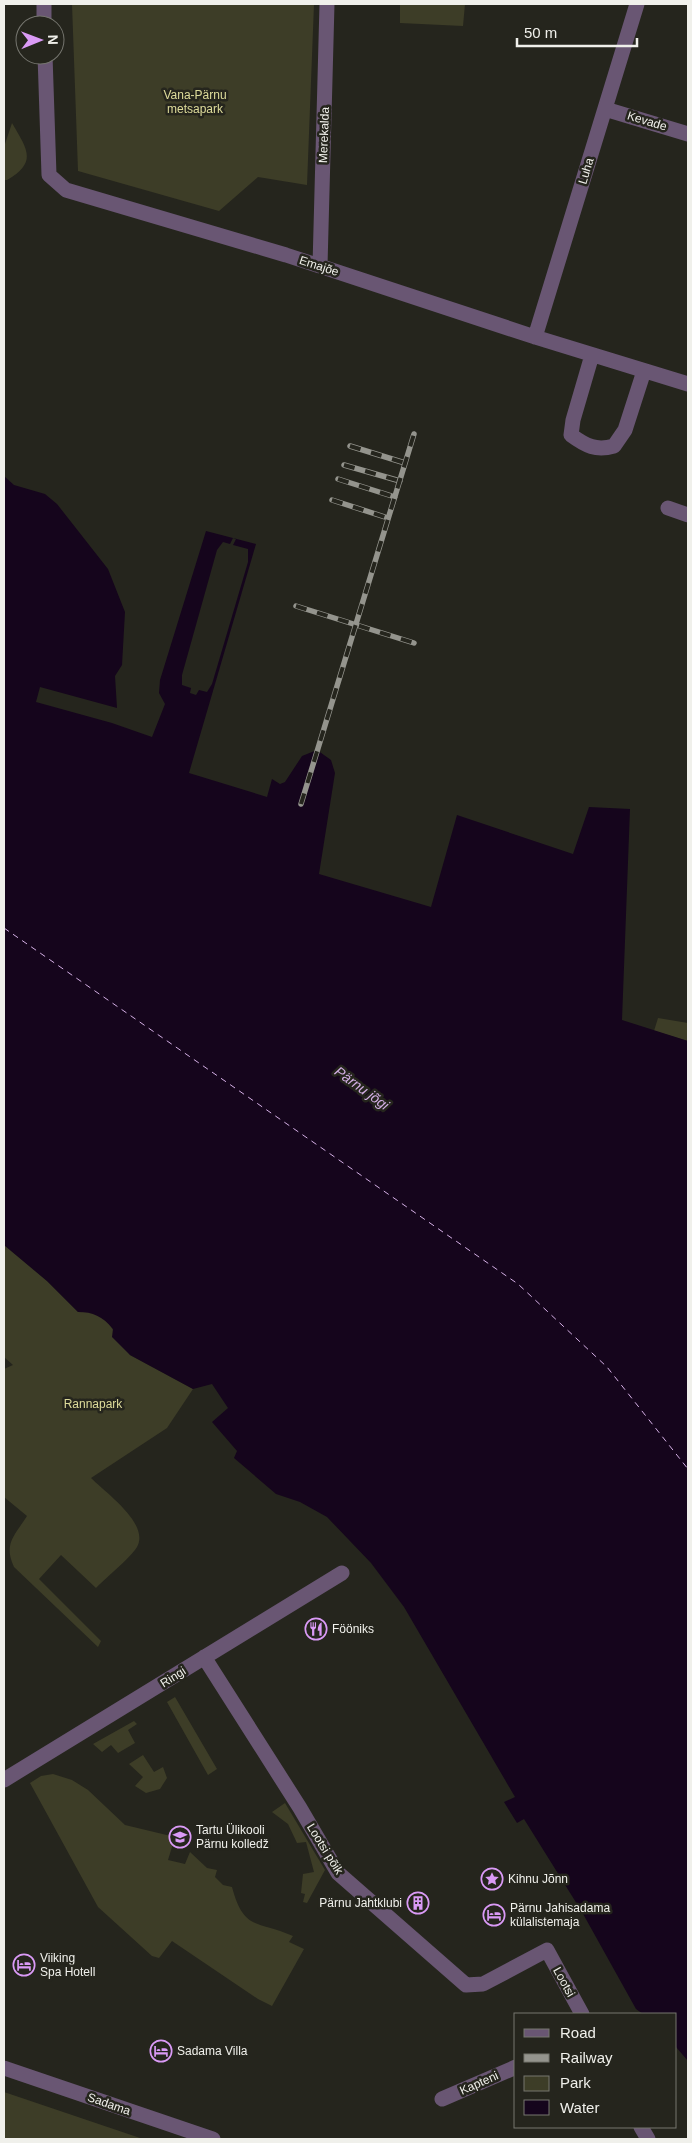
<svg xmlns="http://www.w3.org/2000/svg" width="692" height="2143" viewBox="0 0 692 2143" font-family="Arial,sans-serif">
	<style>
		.green { fill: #3d3d27 }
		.water { fill: #15051c }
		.pier { fill: #25251d }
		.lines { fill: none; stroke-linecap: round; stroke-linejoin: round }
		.ferry { stroke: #d4afe5; stroke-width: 1; stroke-dasharray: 6 5; stroke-linecap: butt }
		.minor { stroke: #695673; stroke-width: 15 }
		.rail-casing { stroke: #94948d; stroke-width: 5.5 }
		.rail { stroke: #25251d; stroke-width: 4; stroke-dasharray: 11; stroke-linecap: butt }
		.labels { text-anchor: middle; stroke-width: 5; stroke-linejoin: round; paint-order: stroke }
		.park-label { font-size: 12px; fill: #dddb9a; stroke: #25251d }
		.street-label { font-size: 12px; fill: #f0f0eb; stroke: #25251d }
		.poi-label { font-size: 12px; fill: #f0f0eb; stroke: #25251d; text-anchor: start }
		.water-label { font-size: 14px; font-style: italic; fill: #d4afe5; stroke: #25251d }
	</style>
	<rect width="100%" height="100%" fill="#25251d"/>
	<path class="green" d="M72 4H314L307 185 258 177 219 211 78 171Z
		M400 4H465L463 26 400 23Z
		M12 123C27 149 38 162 7 180H4V147Z
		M658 1018 688 1023V1041L654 1031Z
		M4 1245 47 1281 78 1312H93L107 1321 130 1355 193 1389 167 1428 91 1478C106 1493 150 1524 137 1547 130 1558 107 1577 96 1588L61 1555 39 1579 101 1641 98 1647 14 1567C3 1544 15 1535 27 1516L4 1497V1369L13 1365 4 1357Z
		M175 1697 217 1769 208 1775 167 1702Z
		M134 1721 137 1724 128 1730 135 1743 118 1753 111 1745 102 1752 93 1744Z
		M143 1755 154 1772 163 1767 167 1778 160 1789 146 1793 135 1786 143 1777 129 1764Z
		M53 1774 72 1780 88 1790 125 1825 175 1837 168 1860 185 1864 190 1852 207 1868 217 1870 215 1877 223 1885 232 1887C244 1932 258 1920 293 1936L289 1942 304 1949 272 2006 258 1999 172 1941 159 1958 152 1956 98 1907 30 1783 41 1776Z
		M285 1803 325 1870 307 1903 303 1902 305 1894 301 1893 303 1874 314 1872 306 1842 297 1843 288 1824 272 1812Z
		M4 2092 143 2139H4Z"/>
	<path class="water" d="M4 476 14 485 45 494 57 504 108 569 125 612 122 665 115 676 117 708 40 687 36 702 112 723 152 737 165 704 159 693 160 680 206 531 256 544 189 773 267 797 272 779 280 784 285 782 302 756 317 750 331 760 335 773 319 874 431 907 457 815 573 854 589 807 630 809 622 1020 688 1041V2061L676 2047V2014H643L636 2009 582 1912 524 1819 517 1823 504 1802 515 1797 404 1607 371 1563 327 1517 300 1502 276 1494 234 1458 237 1451 212 1422 228 1408 212 1384 193 1389 130 1355 112 1337 113 1329C102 1316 93 1312 78 1312L47 1281 4 1245Z"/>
	<path class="pier" d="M233 538 236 539 233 545 248 549V562L212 684 207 692 199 690 196 695 190 693 191 688 182 685V675L217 550 223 542 230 544Z"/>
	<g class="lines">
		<path class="ferry" d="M4 928 518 1284 607 1367 688 1469"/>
		<path class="minor" d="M44 4V25
			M45 55 49 175 66 190 286 255 535 337 688 384
			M605 109 688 134
			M320 266 327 4
			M535 337 637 4
			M592 355 573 420 571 435C586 446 596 451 614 446L625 430 644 371
			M668 508 688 515
			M204 1657 300 1808 338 1873 466 1985 483 1984 547 1950 582 2014
			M4 1780 342 1573
			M4 2068 213 2139
			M442 2099 516 2067
			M641 2127 648 2139"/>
		<g class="rail-casing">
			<path id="rail" d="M350 446 405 463
				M344 465 400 481
				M338 479 395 497
				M332 500 388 518
				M296 606 414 643
				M301 804 414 434"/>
		</g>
		<use href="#rail" class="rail"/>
	</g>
	<defs>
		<g id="restaurant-ring" transform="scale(1.125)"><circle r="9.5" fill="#25251d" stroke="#da9af6" stroke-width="1.5"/><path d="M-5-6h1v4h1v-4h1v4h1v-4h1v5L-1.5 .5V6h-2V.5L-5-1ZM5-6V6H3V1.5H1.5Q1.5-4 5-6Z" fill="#da9af6"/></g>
		<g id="university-ring" transform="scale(1.125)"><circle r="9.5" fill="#25251d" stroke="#da9af6" stroke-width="1.5"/><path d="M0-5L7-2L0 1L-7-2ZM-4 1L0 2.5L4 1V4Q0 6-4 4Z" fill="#da9af6"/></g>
		<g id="sight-ring" transform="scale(1.125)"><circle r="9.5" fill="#25251d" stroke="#da9af6" stroke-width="1.5"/><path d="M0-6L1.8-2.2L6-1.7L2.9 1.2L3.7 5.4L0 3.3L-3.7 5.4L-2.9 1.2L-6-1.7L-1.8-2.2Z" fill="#da9af6"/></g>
		<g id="building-ring" transform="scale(1.125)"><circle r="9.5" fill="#25251d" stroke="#da9af6" stroke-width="1.5"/><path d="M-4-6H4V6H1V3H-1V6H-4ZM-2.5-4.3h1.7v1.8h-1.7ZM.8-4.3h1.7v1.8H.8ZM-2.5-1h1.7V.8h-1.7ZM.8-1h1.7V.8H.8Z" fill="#da9af6"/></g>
		<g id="hotel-ring" transform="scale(1.125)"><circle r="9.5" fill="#25251d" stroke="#da9af6" stroke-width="1.5"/><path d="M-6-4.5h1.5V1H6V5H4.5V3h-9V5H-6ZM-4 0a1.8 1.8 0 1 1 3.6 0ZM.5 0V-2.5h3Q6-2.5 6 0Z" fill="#da9af6"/></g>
	</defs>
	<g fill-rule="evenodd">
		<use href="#restaurant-ring" x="316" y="1629"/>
		<use href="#university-ring" x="180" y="1837"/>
		<use href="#sight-ring" x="492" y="1879"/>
		<use href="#building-ring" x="418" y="1903"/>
		<use href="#hotel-ring" x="494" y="1915"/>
		<use href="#hotel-ring" x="24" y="1965"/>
		<use href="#hotel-ring" x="161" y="2051"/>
	</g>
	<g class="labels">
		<g class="park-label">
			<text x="195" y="99">Vana-Pärnu<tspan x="195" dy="14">metsapark</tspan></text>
			<text x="93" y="1408">Rannapark</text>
		</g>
		<g class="street-label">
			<text transform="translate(647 121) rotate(17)" y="4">Kevade</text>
			<text transform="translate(324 135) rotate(-88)" y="4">Merekalda</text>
			<text transform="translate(586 171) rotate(-73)" y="4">Luha</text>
			<text transform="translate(319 266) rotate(18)" y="4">Emajõe</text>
			<text transform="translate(173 1677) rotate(-32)" y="4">Ringi</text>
			<text transform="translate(325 1849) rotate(58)" y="4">Lootsi põik</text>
			<text transform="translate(564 1982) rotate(61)" y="4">Lootsi</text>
			<text transform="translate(479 2083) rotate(-24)" y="4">Kapteni</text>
			<text transform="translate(109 2104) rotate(19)" y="4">Sadama</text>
		</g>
		<g class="poi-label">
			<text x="332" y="1633">Fööniks</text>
			<text x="196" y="1834">Tartu Ülikooli<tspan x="196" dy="14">Pärnu kolledž</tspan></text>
			<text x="508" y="1883">Kihnu Jõnn</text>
			<text x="402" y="1907" text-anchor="end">Pärnu Jahtklubi</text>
			<text x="510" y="1912">Pärnu Jahisadama<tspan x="510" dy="14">külalistemaja</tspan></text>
			<text x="40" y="1962">Viiking<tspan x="40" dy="14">Spa Hotell</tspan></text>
			<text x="177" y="2055">Sadama Villa</text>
		</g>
		<g class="water-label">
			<text transform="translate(362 1088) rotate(36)" y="5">Pärnu jõgi</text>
		</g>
	</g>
	<rect width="692" height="2143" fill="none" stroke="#f0f0eb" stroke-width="10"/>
	<rect x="514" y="2013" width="162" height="115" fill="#25251d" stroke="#76766f"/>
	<rect x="524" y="2029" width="25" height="8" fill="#695673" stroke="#76766f"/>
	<text x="560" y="2038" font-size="15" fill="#f0f0eb">Road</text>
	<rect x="524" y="2054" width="25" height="8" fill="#94948d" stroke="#76766f"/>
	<text x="560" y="2063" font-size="15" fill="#f0f0eb">Railway</text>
	<rect x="524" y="2076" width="25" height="15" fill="#3d3d27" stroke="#76766f"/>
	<text x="560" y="2088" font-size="15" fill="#f0f0eb">Park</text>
	<rect x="524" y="2100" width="25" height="15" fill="#15051c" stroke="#76766f"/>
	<text x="560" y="2113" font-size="15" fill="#f0f0eb">Water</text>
	<g transform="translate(40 40) rotate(89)"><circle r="24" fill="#25251d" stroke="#76766f"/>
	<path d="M0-4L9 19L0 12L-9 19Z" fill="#da9af6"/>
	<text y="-8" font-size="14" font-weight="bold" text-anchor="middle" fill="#f0f0eb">N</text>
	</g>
	<path d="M517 38v8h120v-8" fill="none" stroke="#f0f0eb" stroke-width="2.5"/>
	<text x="524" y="38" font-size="15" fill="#f0f0eb" stroke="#25251d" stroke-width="4" paint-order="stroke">50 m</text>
</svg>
